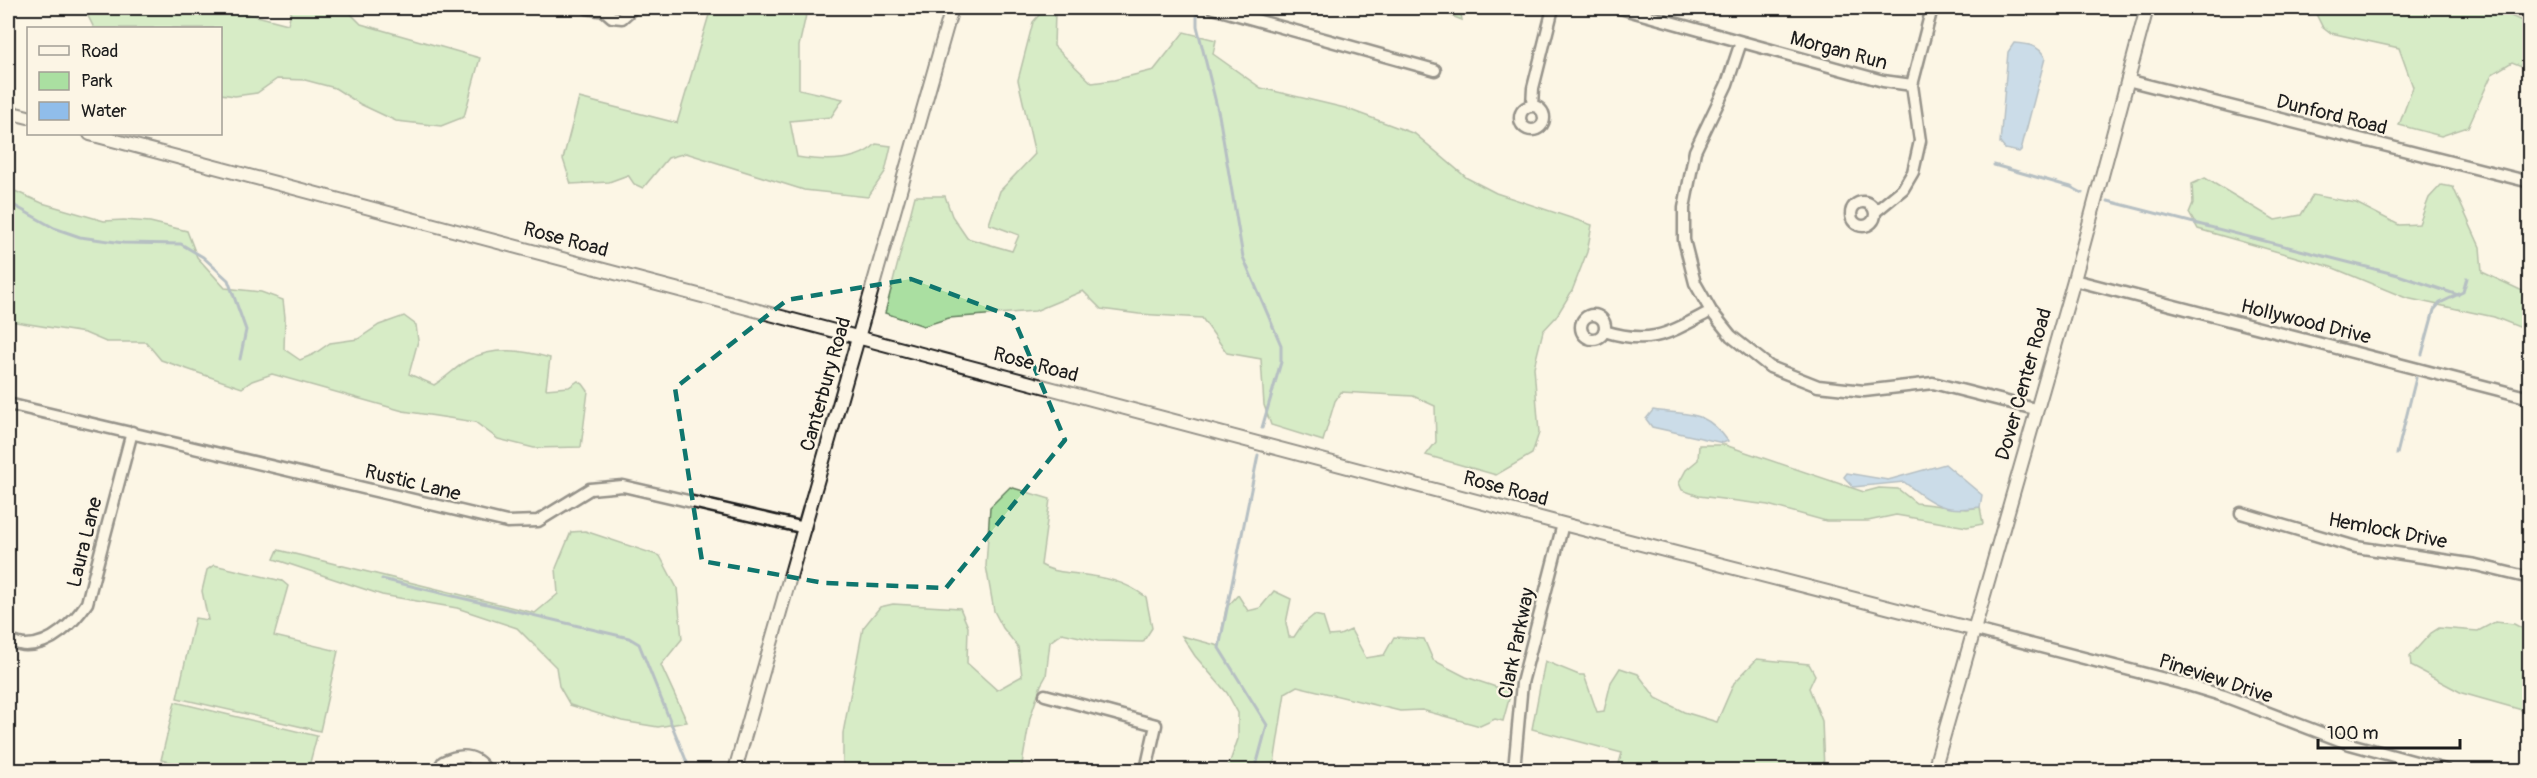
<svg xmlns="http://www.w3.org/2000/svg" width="2537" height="778" viewBox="0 0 2537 778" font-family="Pangolin,sans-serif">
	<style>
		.green { fill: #aadfa1; stroke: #637e5e; stroke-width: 1.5 }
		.water { fill: #90bdea; stroke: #627d98; stroke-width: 1.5 }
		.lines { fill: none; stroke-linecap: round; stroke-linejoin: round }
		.stream { stroke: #627d98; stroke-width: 3 }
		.minor-casing { stroke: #1c1c1c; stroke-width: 15 }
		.tertiary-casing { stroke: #1c1c1c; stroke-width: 16 }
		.minor { stroke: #fcf5e5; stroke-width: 10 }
		.tertiary { stroke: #fcf5e5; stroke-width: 12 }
		.marked { fill: none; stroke: #0f766e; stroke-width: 4.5; stroke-dasharray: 12 8; stroke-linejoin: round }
		.labels { text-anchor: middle; stroke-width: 4.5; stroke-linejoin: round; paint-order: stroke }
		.street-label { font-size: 20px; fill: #1c1c1c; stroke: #fcf5e5 }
	</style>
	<rect width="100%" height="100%" fill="#fcf5e5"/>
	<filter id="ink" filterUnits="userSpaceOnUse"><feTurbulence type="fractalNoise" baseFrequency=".0167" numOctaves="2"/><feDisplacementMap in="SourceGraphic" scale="12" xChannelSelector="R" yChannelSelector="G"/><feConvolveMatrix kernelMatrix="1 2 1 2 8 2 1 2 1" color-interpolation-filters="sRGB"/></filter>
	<g filter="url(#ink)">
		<path class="green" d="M84 8H225L288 24 292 8H345L361 24 480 58 464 117 441 126 396 121 360 104 335 88 305 80 277 79 257 93 235 96 221 94 220 28H94Z
			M711 8H805L806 15 799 46V89L843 99 831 117 790 121 797 157C822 161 857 163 876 144L891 146 885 172 868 197 804 190 686 153 668 158 643 188 634 184 628 175 609 182 571 184 563 159 579 98 677 123Z
			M1045 8H1116L1118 11 1055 12 1054 46 1092 83 1114 80 1154 70 1184 32 1216 40 1213 54 1261 88 1345 108 1415 134 1467 178 1496 193 1592 225 1587 252 1572 291 1556 317 1543 331 1534 367 1539 433 1532 454 1496 475 1426 455 1436 442 1435 406 1413 396 1341 392 1335 401 1323 441 1271 425 1264 405 1261 359 1227 353 1202 318 1139 314 1101 309 1083 291 1035 311 949 318 924 326 885 313 915 196H945L952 216 967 238 1012 251 1019 235 989 224 1000 191 1035 154 1018 80 1033 22Z
			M1431 8H1460L1462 20Z
			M2313 8H2501L2506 14 2529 24V69L2512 62 2492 74 2468 127 2441 136 2399 125 2413 87 2399 48 2331 33 2322 26Z
			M2205 178 2275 220 2301 215 2313 195 2356 203 2399 225 2419 224 2429 198 2441 185 2453 187 2480 247 2482 272 2529 294V331L2494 317 2406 298 2331 267 2198 229 2189 213 2193 203 2192 184Z
			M8 188 42 203 104 221 124 220 150 222 187 231 197 257 225 288 261 292 283 300 285 317 284 349 300 360 314 354 330 343 358 339 379 325 404 316 416 325 418 341 409 374 434 385C446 378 456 367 468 360 494 346 523 350 550 358L546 389 569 387 578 381 583 384 588 391 581 447 534 448 498 439 475 422 403 411 272 374 252 381 242 388 161 360 146 342H106L85 333 10 321 8 312V286L13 259 8 246Z
			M1699 445H1725L1864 492 1879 488 1898 489 1916 503 1967 509 1980 507 1983 524 1967 527 1896 515 1868 521H1826L1768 505 1699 496 1682 490 1679 483 1686 470 1698 460Z
			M1010 487 1050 499 1041 565C1052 572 1065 572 1078 574 1104 577 1125 581 1146 597L1152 628 1143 642 1098 641 1062 633 1050 642 1046 676 1041 685 1030 718 1021 770H843V733L863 628 880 607 893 604 960 608 968 627 967 663 997 690 1022 676 1018 647 1003 628 994 611 986 566 990 507Z
			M585 531 660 556 677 588 682 639 661 665 687 722 658 727 622 721 570 705 559 686 556 667 517 628 457 608 382 595 274 559 278 550 535 613 558 594 556 568 571 532Z
			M214 565 282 581 288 586 274 636 338 651 320 731 177 698 195 618 208 620 202 591 207 570Z
			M1274 591 1291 599 1286 623 1289 637H1294L1302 625 1314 615 1323 617 1329 636 1340 635 1351 630 1366 658 1384 655 1394 637 1424 639 1433 660 1466 677 1511 692 1503 721 1495 719 1480 726 1422 710 1400 711 1297 686 1285 693 1273 770H1227L1238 739V713L1227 693 1195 656 1182 636 1219 646 1226 608 1238 595 1248 611 1260 608Z
			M2495 622 2514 624 2529 632V712L2462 693 2411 666 2410 656 2431 633 2439 628 2478 631Z
			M1757 659 1809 664 1815 675 1809 688 1822 721 1824 770H1617L1622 753 1532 729 1545 661 1579 675H1584L1597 712 1604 711 1611 682 1620 668 1638 674 1656 698 1684 712 1717 722 1734 683Z
			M175 702 317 736 308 770H205L161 760Z"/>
		<path class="water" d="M2014 43C2027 44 2040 45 2045 58L2021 150 2019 152 2005 149 2000 143 2008 52Z
			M1653 410C1688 416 1704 408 1728 441L1723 443 1652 427 1646 419Z
			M1945 464 1982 495 1980 507C1942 513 1933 504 1904 482L1853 487 1844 477 1847 473 1888 480Z"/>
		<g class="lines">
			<path class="stream" d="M1197 11V26L1219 115 1243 257 1281 345V362L1262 428
				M1994 165 2071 187 2082 193
				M2108 201 2398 275 2458 295
				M8 202 54 228 80 237 123 243 181 244 203 257 228 280 246 330 240 359
				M2422 354 2434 310 2440 303 2463 292 2467 278
				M2397 454 2416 378
				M382 579 629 638 639 644 690 770
				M1255 770 1267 725 1219 648 1258 455"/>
			<g class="minor-casing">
				<path id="minor" d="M587 8 599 10 608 8
					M1213 8 1435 70
					M1620 8 1883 81 1912 85
					M604 10 612 17 622 18 633 8
					M1741 42 1727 84 1695 151 1684 208V240L1695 283 1711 311 1731 336 1770 367 1818 386 1864 391 1933 383 2035 409
					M2127 80 2530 182
					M1532 106 1533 88 1553 8
					M1520 118a12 12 0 1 1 24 0a12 12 0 1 1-24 0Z
					M1851 214a12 12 0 1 1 24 0a12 12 0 1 1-24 0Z
					M1875 212 1903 189 1913 172 1920 141 1912 85 1932 8
					M2074 280 2530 398
					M1581 327a12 12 0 1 1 24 0a12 12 0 1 1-24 0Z
					M1604 331C1652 346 1669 333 1711 311
					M8 404 507 522 538 521 590 489 623 486 805 528
					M2241 513 2356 547 2476 565 2530 578
					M1972 629 2188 685 2224 696 2350 744 2445 770
					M8 640C13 642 20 645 26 645 52 645 74 622 87 603L132 432
					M1045 695 1156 725 1146 770
					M438 770 443 762C459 754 475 753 486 770
					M1514 770 1522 683 1563 524"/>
			</g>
			<g class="tertiary-casing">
				<path id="tertiary" d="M8 112 28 117
					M90 134 1563 524 1972 629
					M735 770 952 8
					M1934 770 2074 280 2147 8"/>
			</g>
			<use href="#minor" class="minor"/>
			<use href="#tertiary" class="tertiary"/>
		</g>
	</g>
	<path d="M0 0H2537V778H0ZM911 279 1013 317 1065 440 946 588 824 583 702 561 675 388 787 300Z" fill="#fcf5e5" fill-opacity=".55" fill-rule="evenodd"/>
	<path class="marked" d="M911 279 1013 317 1065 440 946 588 824 583 702 561 675 388 787 300Z"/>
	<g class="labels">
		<g class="street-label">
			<text transform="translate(1839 50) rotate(15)" y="7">Morgan Run</text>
			<text transform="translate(2332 114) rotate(14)" y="7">Dunford Road</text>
			<text transform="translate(566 239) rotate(15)" y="7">Rose Road</text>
			<text transform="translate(2306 321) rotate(14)" y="7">Hollywood Drive</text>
			<text transform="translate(1036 364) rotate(15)" y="7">Rose Road</text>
			<text transform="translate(825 384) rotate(-74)" y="7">Canterbury Road</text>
			<text transform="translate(2023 384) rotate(-74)" y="7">Dover Center Road</text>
			<text transform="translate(413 482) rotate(14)" y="7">Rustic Lane</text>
			<text transform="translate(1506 488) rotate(15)" y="7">Rose Road</text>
			<text transform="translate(2388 530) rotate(11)" y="7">Hemlock Drive</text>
			<text transform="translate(84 542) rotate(-76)" y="7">Laura Lane</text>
			<text transform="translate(1516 643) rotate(-78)" y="7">Clark Parkway</text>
			<text transform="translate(2216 678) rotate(18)" y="7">Pineview Drive</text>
		</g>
	</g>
	<rect width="2537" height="778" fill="none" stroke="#fcf5e5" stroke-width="30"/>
	<rect x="15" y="15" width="2507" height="748" fill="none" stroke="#1c1c1c" stroke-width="2" filter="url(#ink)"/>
	<rect x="27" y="27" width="195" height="108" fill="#fcf5e5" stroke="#a29e95" stroke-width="1.5"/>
	<rect x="39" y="46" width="30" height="9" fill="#fcf5e5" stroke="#a29e95" stroke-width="1.5"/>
	<text x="81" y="57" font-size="18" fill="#1c1c1c">Road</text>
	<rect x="39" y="72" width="30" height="18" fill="#aadfa1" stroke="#a29e95" stroke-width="1.5"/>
	<text x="81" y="87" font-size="18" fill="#1c1c1c">Park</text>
	<rect x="39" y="102" width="30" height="18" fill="#90bdea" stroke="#a29e95" stroke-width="1.5"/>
	<text x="81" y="117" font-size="18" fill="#1c1c1c">Water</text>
	<path d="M2318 739v9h142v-9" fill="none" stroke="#1c1c1c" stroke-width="3"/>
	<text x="2327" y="739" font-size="18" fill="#1c1c1c" stroke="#fcf5e5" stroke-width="4.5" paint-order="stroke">100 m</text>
</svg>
